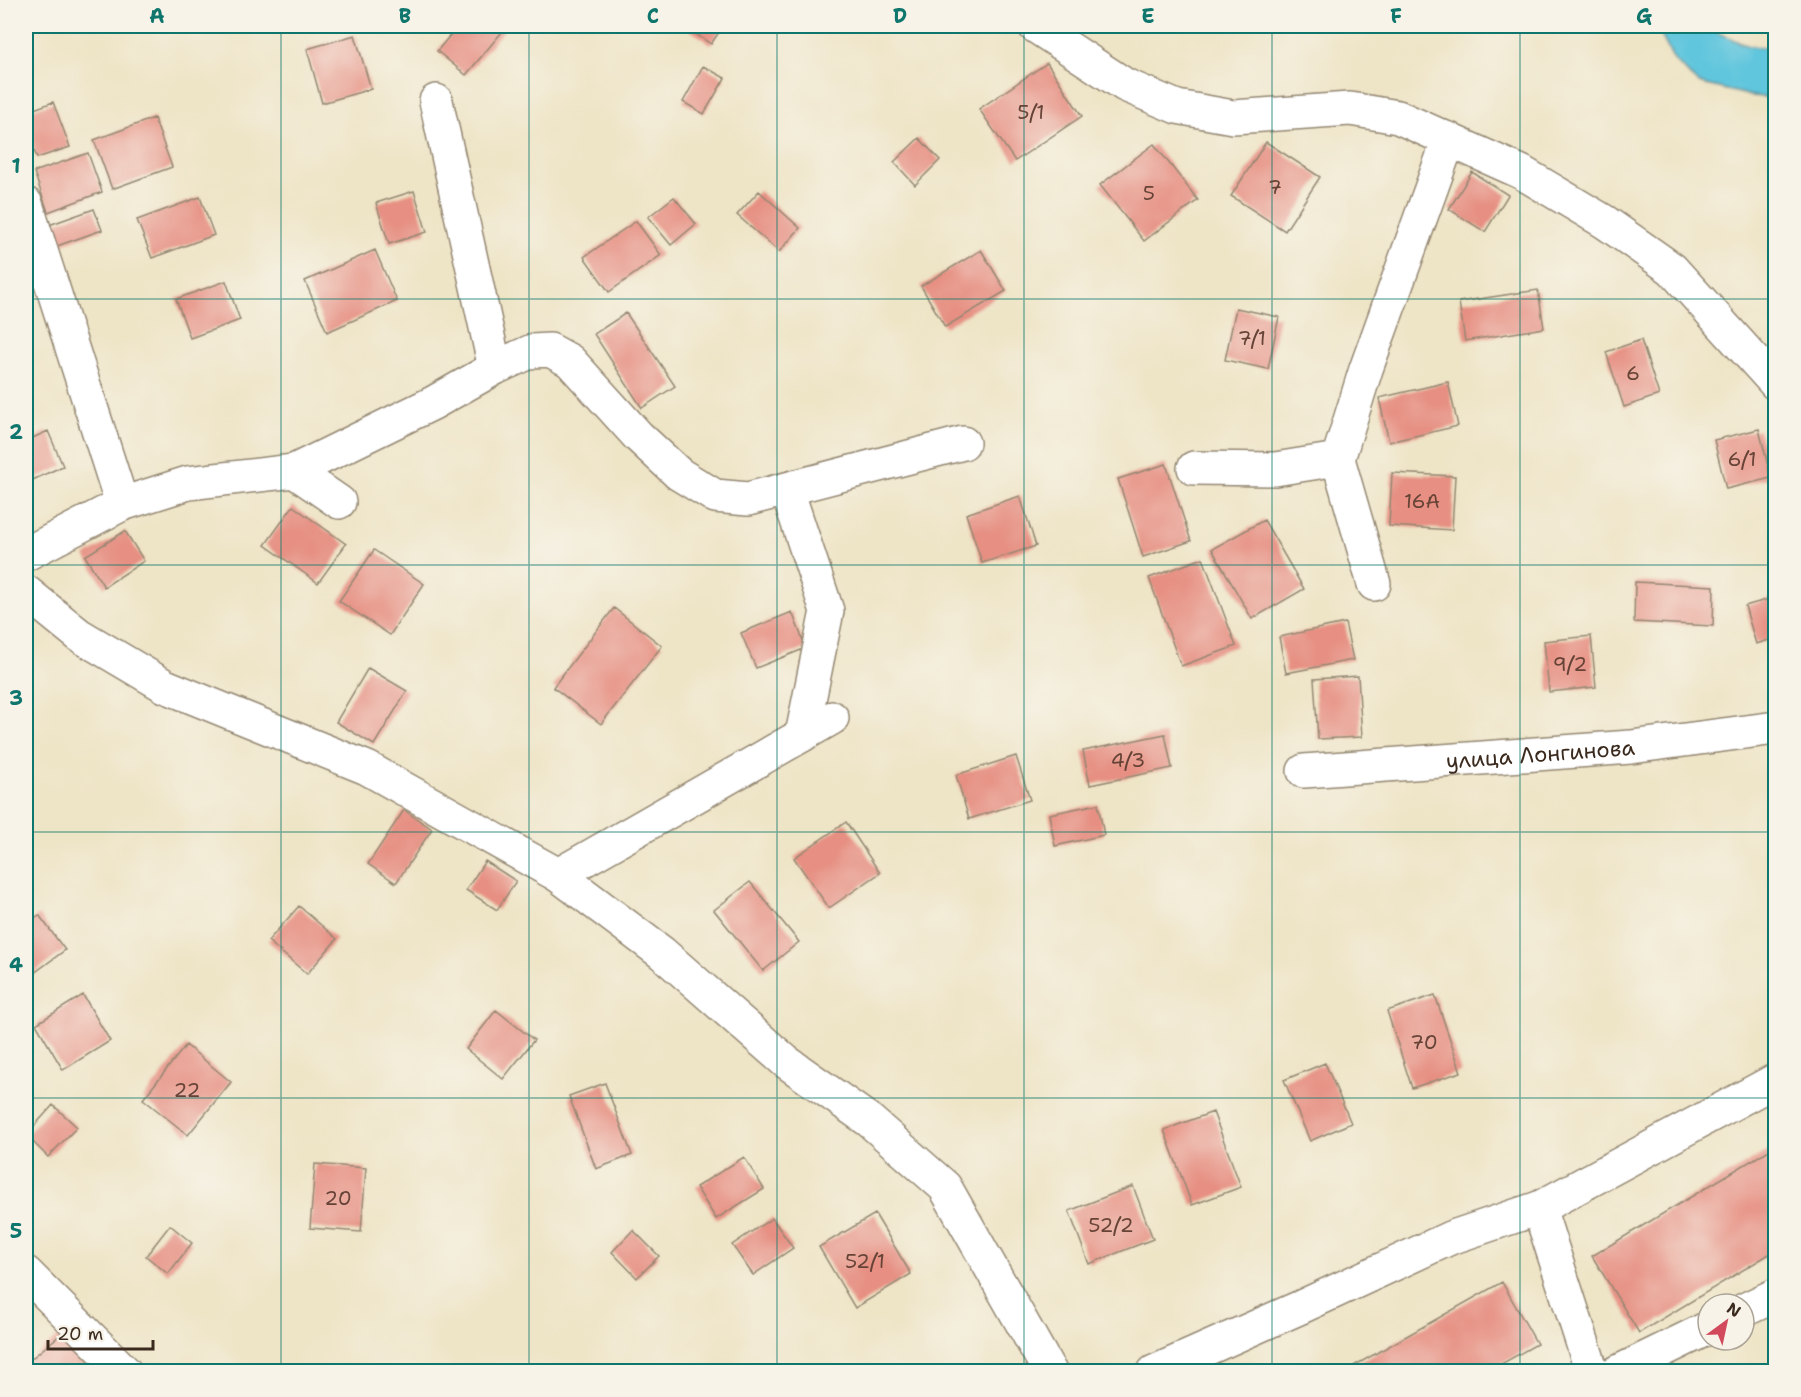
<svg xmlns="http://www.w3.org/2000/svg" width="1801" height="1397" viewBox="0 0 1801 1397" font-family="'Shantell Sans',sans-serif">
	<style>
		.water { fill: #60c6dd; stroke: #4e787e; stroke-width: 1.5 }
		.building { fill: #e68f82 }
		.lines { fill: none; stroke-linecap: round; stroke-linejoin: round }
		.minor-casing { stroke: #948772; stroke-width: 36 }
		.minor { stroke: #fff; stroke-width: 33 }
		.grid { fill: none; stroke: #0f766e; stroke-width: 1.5; stroke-opacity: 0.55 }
		.labels { text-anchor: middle; stroke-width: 5; stroke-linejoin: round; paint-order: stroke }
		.number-label { font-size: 20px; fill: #664337 }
		.street-label { font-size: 22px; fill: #3b2a1e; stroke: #f7f3e8 }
		.neatline { fill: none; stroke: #0f766e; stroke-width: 2 }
		.grid-label { font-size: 20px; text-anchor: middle; font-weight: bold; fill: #0f766e }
	</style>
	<rect width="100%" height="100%" fill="#f7f3e8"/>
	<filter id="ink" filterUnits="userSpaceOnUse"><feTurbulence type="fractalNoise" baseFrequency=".0167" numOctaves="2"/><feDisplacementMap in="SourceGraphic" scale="12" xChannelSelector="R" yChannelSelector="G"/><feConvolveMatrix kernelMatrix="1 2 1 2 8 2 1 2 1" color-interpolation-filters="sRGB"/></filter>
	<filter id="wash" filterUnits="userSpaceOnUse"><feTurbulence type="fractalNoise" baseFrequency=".008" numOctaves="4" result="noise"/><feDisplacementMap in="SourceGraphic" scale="24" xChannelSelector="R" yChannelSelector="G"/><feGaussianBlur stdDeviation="1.35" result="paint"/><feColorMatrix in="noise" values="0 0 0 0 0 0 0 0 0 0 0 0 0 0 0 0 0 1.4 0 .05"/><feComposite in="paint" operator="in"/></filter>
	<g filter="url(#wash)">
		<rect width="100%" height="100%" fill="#eee4c6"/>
		<path class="water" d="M1677 26H1702L1748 46 1775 48V98L1752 96 1698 83 1674 60 1659 31Z"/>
		<g id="blocks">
			<path class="building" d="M458 26H507L466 75 437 51Z
				M684 26H723L711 44Z
				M905 26H923L917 34Z
				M355 35 371 89 322 103 307 49Z
				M1047 63 1082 116 1015 161 979 109Z
				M703 66 725 78 704 114 683 102Z
				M53 102 70 147 37 158 26 128V112Z
				M154 118 172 167 112 189 94 140Z
				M919 138 940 160 915 185 894 162Z
				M1266 142 1320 177 1285 231 1231 196Z
				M1154 144 1198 200 1144 241 1100 185Z
				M88 153 102 192 48 212 34 172Z
				M1472 172 1508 195 1485 232 1449 209Z
				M414 191 427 232 389 244 376 203Z
				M759 191 800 228 779 252 737 215Z
				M200 197 214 235 152 258 137 220Z
				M674 197 696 224 671 245 648 217Z
				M94 209 102 230 57 246 49 225Z
				M636 221 661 255 609 292 584 257Z
				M375 250 397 301 327 332 305 281Z
				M981 250 1006 291 945 327 921 286Z
				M226 281 240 320 190 338 176 299Z
				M1538 290 1544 328 1465 341 1459 302Z
				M1236 308 1279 317 1268 369 1225 360Z
				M626 313 675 386 642 408 594 334Z
				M1641 340 1659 395 1624 407 1606 352Z
				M1448 382 1458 426 1389 442 1379 398Z
				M1759 429 1771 478 1726 489 1714 440Z
				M48 431 63 466 26 483V441Z
				M1166 464 1191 541 1143 557 1118 479Z
				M1392 473 1455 476 1452 530 1389 526Z
				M1020 496 1036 546 982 563 966 514Z
				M293 506 346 544 318 583 265 545Z
				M1264 520 1304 589 1252 619 1212 549Z
				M125 531 144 561 104 587 85 556Z
				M374 550 424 584 390 635 339 601Z
				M1203 558 1236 646 1181 666 1149 578Z
				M1635 582 1714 586 1713 626 1634 622Z
				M1776 597V638L1756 644 1745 606Z
				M614 608 662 646 601 724 553 687Z
				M792 612 806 648 756 668 741 633Z
				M1345 623 1353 660 1286 673 1279 637Z
				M1591 636 1596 687 1549 692 1544 641Z
				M368 668 407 691 374 745 336 722Z
				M1358 676 1362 737 1318 739 1314 679Z
				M1165 734 1172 768 1090 785 1083 751Z
				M1016 756 1030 800 969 819 956 775Z
				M1098 804 1104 835 1055 846 1049 814Z
				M404 810 432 829 396 883 368 864Z
				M846 822 880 873 829 908 794 858Z
				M485 861 516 881 497 910 466 890Z
				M750 882 799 942 763 971 714 910Z
				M299 906 337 939 307 974 268 941Z
				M39 915 65 950 26 979V924Z
				M83 995 110 1041 63 1070 36 1024Z
				M1435 995 1461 1072 1412 1088 1387 1011Z
				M496 1010 534 1040 503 1079 466 1049Z
				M186 1045 231 1082 188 1135 143 1099Z
				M1325 1063 1351 1123 1310 1141 1284 1080Z
				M605 1083 632 1155 596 1169 569 1096Z
				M53 1105 77 1127 48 1157 26 1135Z
				M1213 1112 1241 1187 1192 1205 1164 1130Z
				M1774 1147 1776 1250 1639 1333 1592 1256Z
				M744 1157 764 1189 716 1219 696 1187Z
				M315 1164 366 1168 361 1232 310 1228Z
				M1133 1186 1153 1239 1089 1264 1069 1211Z
				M875 1214 911 1274 855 1308 819 1247Z
				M772 1218 793 1248 753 1275 732 1245Z
				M170 1225 192 1243 168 1274 146 1256Z
				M633 1230 659 1256 637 1278 612 1252Z
				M1502 1282 1537 1344 1487 1372H1343Z
				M66 1330 93 1364 84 1372H26V1363Z"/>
		</g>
	</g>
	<g filter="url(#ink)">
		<use href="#blocks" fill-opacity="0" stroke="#948772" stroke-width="1.5"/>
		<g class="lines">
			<g class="minor-casing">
				<g id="minor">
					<path d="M1035 26 1125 85 1177 107 1233 117 1350 109 1398 117 1521 172 1605 222 1672 269 1776 384"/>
					<path d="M436 101 495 368"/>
					<path d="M26 204 122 504"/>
					<path d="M1338 459 1374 584"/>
					<path d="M1194 468 1275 469 1338 459 1366 369 1449 139"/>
					<path d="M294 471 339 502"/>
					<path d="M787 490 827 611 802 735"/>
					<path d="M26 554 122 504 188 483 294 471 433 403 495 368 532 351 550 350 570 361 638 436 679 474 715 496 748 499 963 443"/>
					<path d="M26 592 79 635 165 686 367 768 558 875 662 953 785 1061 870 1121 945 1187 1050 1372"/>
					<path id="s1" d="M1304 771 1631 747 1776 728"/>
					<path d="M558 875 832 718"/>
					<path d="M1539 1208 1592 1372"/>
					<path d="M26 1273 125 1372"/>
					<path d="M1744 1310 1776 1295"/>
					<path d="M1154 1372 1301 1307 1450 1238 1539 1208 1776 1080"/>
					<path d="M1618 1372 1708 1328"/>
				</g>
			</g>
			<use href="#minor" class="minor"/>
		</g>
	</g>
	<path class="grid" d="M281 26V1372M529 26V1372M777 26V1372M1024 26V1372M1272 26V1372M1520 26V1372M26 299H1776M26 565H1776M26 832H1776M26 1098H1776"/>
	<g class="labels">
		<g class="number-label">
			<text x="1031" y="119">5/1</text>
			<text x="1275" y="194">7</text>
			<text x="1149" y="200">5</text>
			<text x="1252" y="345">7/1</text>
			<text x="1633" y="380">6</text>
			<text x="1742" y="466">6/1</text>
			<text x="1422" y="508">16А</text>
			<text x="1570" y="671">9/2</text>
			<text x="1128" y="767">4/3</text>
			<text x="1424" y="1049">70</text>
			<text x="187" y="1097">22</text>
			<text x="338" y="1205">20</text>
			<text x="1111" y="1232">52/2</text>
			<text x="865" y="1268">52/1</text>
		</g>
		<g class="street-label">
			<text dy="8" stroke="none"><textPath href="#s1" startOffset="237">улица Лонгинова</textPath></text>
		</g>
	</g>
	<rect width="1801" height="1397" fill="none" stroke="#f7f3e8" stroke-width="66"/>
	<g transform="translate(1726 1322) rotate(33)"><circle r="28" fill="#f7f3e8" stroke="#aca397" stroke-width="1.5"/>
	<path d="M0-4.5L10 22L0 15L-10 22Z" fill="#d1495b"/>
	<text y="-9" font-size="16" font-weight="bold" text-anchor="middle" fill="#3b2a1e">N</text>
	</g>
	<path d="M48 1340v9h105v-9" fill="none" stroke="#3b2a1e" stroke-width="3"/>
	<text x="57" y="1340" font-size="18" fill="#3b2a1e" stroke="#f7f3e8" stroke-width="4.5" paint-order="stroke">20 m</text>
	<rect x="33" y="33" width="1735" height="1331" class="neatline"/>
	<g class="grid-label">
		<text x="157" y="23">A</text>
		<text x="405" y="23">B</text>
		<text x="653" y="23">C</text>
		<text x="900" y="23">D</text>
		<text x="1148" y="23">E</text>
		<text x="1396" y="23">F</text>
		<text x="1644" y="23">G</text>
		<text x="16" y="173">1</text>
		<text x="16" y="439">2</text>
		<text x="16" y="705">3</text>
		<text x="16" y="972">4</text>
		<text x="16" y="1238">5</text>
	</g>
</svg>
